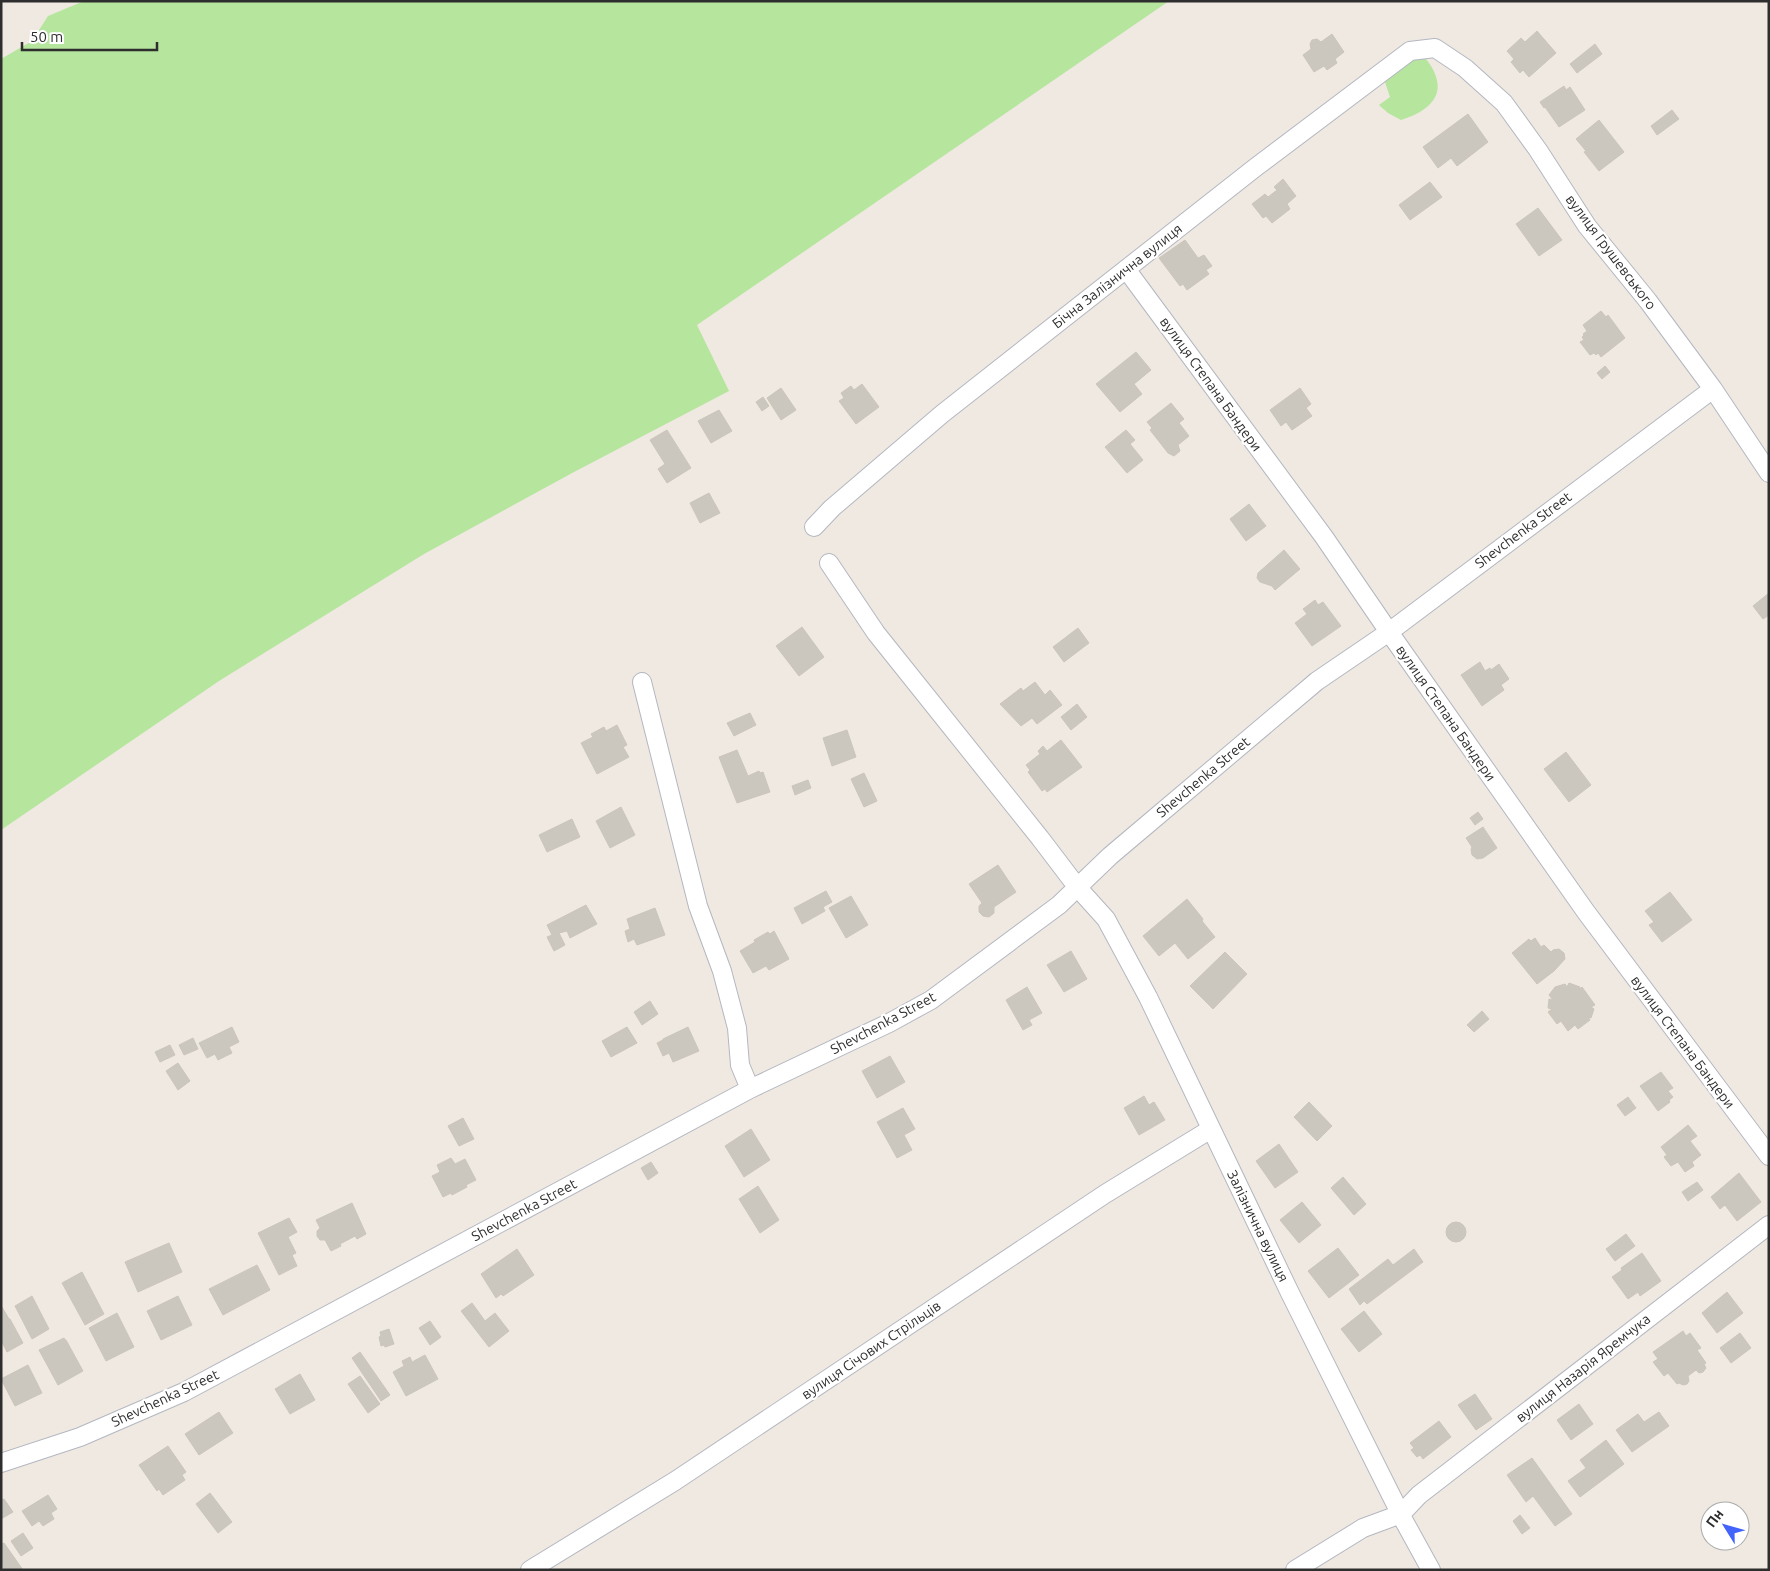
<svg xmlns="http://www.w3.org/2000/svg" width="1770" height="1571" viewBox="0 0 1770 1571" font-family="Ubuntu,sans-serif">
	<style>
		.green { fill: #b6e59e }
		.building { fill: #cbc7bf; stroke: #cbc5ba }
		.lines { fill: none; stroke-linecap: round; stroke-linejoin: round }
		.minor-casing { stroke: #b4b7c1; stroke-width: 20 }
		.minor { stroke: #fff; stroke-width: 18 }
		.labels { text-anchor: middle; stroke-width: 4.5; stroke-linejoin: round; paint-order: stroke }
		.street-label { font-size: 14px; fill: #2e2e2e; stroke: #fff }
	</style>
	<rect width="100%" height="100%" fill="#efe9e1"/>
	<path class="green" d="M84 1H1169L697 325 729 391 574 472 424 554 219 681 1 830V59L32 41 48 16Z
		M1422 54C1450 86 1439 108 1401 120L1388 113 1379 105 1390 97 1384 79 1397 64Z"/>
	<path class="building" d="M1537 31 1556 53 1529 77 1523 70 1520 73 1511 62 1514 59 1507 51 1521 38 1525 42Z
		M1332 34 1344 52 1335 59 1337 63 1327 70 1324 66 1314 72 1303 55 1311 49 1310 44 1312 40 1317 39 1321 42Z
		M1595 44 1602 54 1577 73 1570 64Z
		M1564 86 1566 90 1570 87 1585 110 1559 127 1545 107 1544 108 1540 102Z
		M1672 110 1679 119 1657 135 1651 126Z
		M1468 114 1488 142 1457 166 1451 158 1438 168 1423 147Z
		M1599 120 1624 152 1599 171 1584 152 1586 151 1576 139Z
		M1283 179 1296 196 1287 204 1290 209 1272 223 1266 216 1263 218 1252 204 1265 194 1268 197 1277 190 1274 187Z
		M1430 182 1442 197 1410 220 1399 205Z
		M1538 208 1562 240 1539 256 1516 224Z
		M1185 240 1198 258 1204 255 1212 266 1206 270 1209 274 1187 290 1183 284 1180 286 1159 258Z
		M1601 311 1606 317 1608 315 1625 338 1601 357 1598 353 1596 355 1594 353 1590 355 1580 342 1584 340 1582 337 1584 335 1583 334 1587 331 1583 325Z
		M1136 352 1151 370 1134 384 1142 394 1120 412 1096 384Z
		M1605 366 1610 372 1602 379 1597 373Z
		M862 384 879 407 856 424 839 401 844 398 841 393 851 386 854 390Z
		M781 388 796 410 781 420 767 398Z
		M1300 388 1311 404 1306 408 1312 416 1292 430 1286 422 1281 426 1270 410Z
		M763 397 769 406 762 411 756 402Z
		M1171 403 1184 419 1179 423 1189 436 1178 445 1180 451 1174 456 1168 453 1150 430 1152 428 1147 422Z
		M719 410 732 431 711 443 698 421Z
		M667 430 691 468 667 483 658 469 665 464 650 440Z
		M1126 430 1135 440 1130 444 1143 460 1127 473 1105 447Z
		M709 493 720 513 700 523 690 503Z
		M1249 504 1266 526 1246 541 1230 519Z
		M1284 550 1300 569 1275 590 1272 586 1260 582 1257 578 1258 573Z
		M1769 593V615L1763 619 1753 606Z
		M1315 600 1318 605 1323 602 1341 626 1312 646 1295 623 1307 614 1303 609Z
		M802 627 824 657 799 676 776 646Z
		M1078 628 1089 643 1064 662 1053 647Z
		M1480 662 1485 671 1490 668 1491 670 1499 664 1509 679 1501 685 1504 690 1482 706 1461 675Z
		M1035 682 1045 695 1050 690 1062 705 1037 724 1032 718 1021 726 1000 704 1021 688 1023 691Z
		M1077 704 1087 717 1071 730 1061 717Z
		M750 713 756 725 734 736 727 723Z
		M617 725 627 745 623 747 629 757 597 774 581 743 593 737 591 734 604 727 606 731Z
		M847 730 856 757 832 766 823 738Z
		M1061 740 1082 767 1047 792 1045 789 1042 791 1028 772 1030 770 1026 765 1040 754 1038 751 1043 746 1047 751Z
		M737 750 748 776 759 771 760 773 763 772 770 792 737 803 719 757Z
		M1566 752 1591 785 1569 802 1544 769Z
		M864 773 877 801 864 807 851 779Z
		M808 780 811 788 795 795 792 786Z
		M621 807 635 835 610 848 596 821Z
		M1478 812 1483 819 1475 825 1470 818Z
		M572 819 580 837 547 852 539 835Z
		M1483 827 1497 848 1483 858 1477 859 1472 855 1471 849 1472 847 1466 838Z
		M998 865 1016 892 994 907V913L989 917 983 916 979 912V906L982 903 969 884Z
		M826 891 832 902 823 907 825 911 802 924 794 908Z
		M1670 892 1692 920 1662 942 1649 925 1654 922 1645 911Z
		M851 896 868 925 846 938 829 908Z
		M1187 899 1203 919 1202 921 1215 937 1188 959 1175 943 1159 956 1143 936Z
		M586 905 597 924 570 938 567 931 559 933 565 945 554 951 547 937 552 935 547 925Z
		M655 908 665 935 637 945 634 939 628 942 625 931 630 929 627 919Z
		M774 931 789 959 769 970 766 966 753 973 740 951 755 942 754 940 768 932 770 934Z
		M1535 938 1541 947 1544 945 1551 952 1553 950 1559 949 1564 953 1565 959 1554 971 1537 984 1512 953 1529 939 1531 941Z
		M1071 951 1087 979 1064 992 1047 965Z
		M1225 952 1247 974 1213 1009 1190 986Z
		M1569 983 1580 987 1579 990 1582 987 1595 1005 1591 1007 1594 1009 1591 1018 1588 1017 1590 1020 1578 1029 1575 1025 1568 1031 1561 1021 1557 1024 1548 1012 1552 1009 1548 1008 1549 999 1553 1000 1549 995 1555 987 1565 984 1567 987Z
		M1027 987 1042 1013 1029 1020 1032 1025 1023 1030 1006 1000Z
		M650 1001 658 1014 642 1025 634 1012Z
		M1482 1011 1489 1019 1474 1032 1467 1025Z
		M232 1027 239 1042 229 1047 232 1053 218 1060 215 1054 207 1058 199 1043Z
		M627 1027 637 1043 611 1057 602 1041Z
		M688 1027 699 1051 673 1062 669 1053 663 1056 657 1043 663 1040V1039Z
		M193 1038 198 1049 184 1055 179 1045Z
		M170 1045 175 1055 160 1062 155 1052Z
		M890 1056 905 1082 877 1098 862 1071Z
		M178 1063 190 1081 178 1090 166 1071Z
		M1661 1072 1673 1088 1668 1091 1673 1097 1669 1100 1670 1102 1658 1111 1640 1086Z
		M1144 1096 1149 1105 1154 1102 1165 1120 1139 1135 1124 1108Z
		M1628 1097 1636 1108 1625 1116 1617 1105Z
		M1309 1102 1332 1126 1317 1141 1294 1117Z
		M903 1108 915 1129 904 1135 912 1150 897 1158 877 1122Z
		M463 1118 474 1139 459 1146 448 1126Z
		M1688 1125 1697 1136 1690 1141 1701 1155 1692 1162 1694 1166 1685 1172 1678 1162 1671 1166 1664 1157 1667 1155 1661 1147Z
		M751 1129 770 1160 744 1177 725 1146Z
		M1279 1144 1298 1172 1275 1188 1256 1161Z
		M451 1158 455 1164 465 1159 476 1180 466 1185 467 1187 452 1195 451 1193 443 1197 432 1176 440 1172 437 1165Z
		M651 1162 658 1173 648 1180 641 1168Z
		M1739 1173 1761 1202 1737 1221 1725 1205 1720 1209 1711 1197Z
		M1343 1177 1366 1204 1354 1215 1331 1188Z
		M1697 1182 1703 1190 1688 1201 1682 1192Z
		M758 1186 779 1220 760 1233 739 1199Z
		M1302 1202 1321 1225 1299 1243 1280 1220Z
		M352 1203 366 1234 357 1239 355 1236 340 1244 341 1246 331 1251 325 1240H320L317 1236V1231L320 1228 316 1220Z
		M289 1218 297 1232 288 1237 296 1253 292 1255 297 1266 279 1275 258 1233Z
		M1446 1232a10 10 0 1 1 20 0a10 10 0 1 1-20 0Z
		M1626 1234 1635 1246 1615 1261 1606 1249Z
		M169 1243 182 1272 138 1292 125 1262Z
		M1338 1248 1359 1275 1329 1298 1308 1271Z
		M517 1249 534 1275 503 1296 501 1294 496 1298 481 1274Z
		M1414 1249 1423 1262 1367 1304 1364 1301 1360 1305 1349 1289 1388 1259 1393 1265Z
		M1642 1253 1661 1281 1640 1296 1638 1292 1628 1299 1612 1277 1622 1270 1621 1268Z
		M257 1265 270 1290 223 1315 209 1289Z
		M82 1272 104 1314 85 1325 62 1283Z
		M1727 1292 1743 1313 1717 1333 1702 1313Z
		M32 1296 49 1329 32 1339 15 1306Z
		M178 1296 192 1325 161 1340 147 1311Z
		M472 1303 485 1321 495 1313 509 1331 489 1347 461 1311Z
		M1 1307H2L9 1319H10L23 1343 7 1352 1 1340Z
		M1364 1311 1382 1334 1359 1352 1341 1329Z
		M117 1313 134 1347 106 1361 89 1328Z
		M430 1321 441 1337 430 1345 419 1328Z
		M389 1329 394 1344 385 1347 384 1345 381 1346 379 1337 381 1336 380 1332Z
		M1683 1331 1686 1336 1690 1333 1701 1348 1697 1350 1706 1363 1704 1364 1706 1368 1703 1372 1699 1373 1696 1370 1688 1376 1689 1381 1687 1384 1683 1385 1679 1383 1677 1384 1668 1373 1664 1376 1653 1362 1658 1359 1653 1352Z
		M1740 1333 1751 1348 1731 1363 1720 1348Z
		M64 1338 65 1340H66L83 1371 58 1385 39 1350Z
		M360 1352 390 1395 381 1401 352 1358Z
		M425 1355 438 1379 406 1396 393 1372 404 1366 402 1361 410 1357 412 1362Z
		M28 1365 42 1393 15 1406 1 1379Z
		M300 1374 315 1400 290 1414 275 1389Z
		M360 1376 380 1404 368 1413 348 1384Z
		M1475 1394 1492 1419 1476 1430 1458 1405Z
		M1579 1404 1593 1424 1571 1440 1557 1420Z
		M219 1412 233 1433 199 1455 185 1434Z
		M1659 1412 1669 1426 1632 1452 1616 1430 1638 1414 1644 1422Z
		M1439 1421 1451 1437 1423 1459 1420 1455 1417 1457 1411 1450 1414 1448 1410 1443Z
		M1606 1440 1624 1464 1580 1497 1568 1481 1586 1468 1580 1460Z
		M168 1446 186 1472 182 1475 185 1480 163 1495 159 1489 157 1491 139 1465Z
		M1532 1458 1572 1514 1555 1526 1533 1496 1526 1502 1507 1475Z
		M210 1493 232 1522 218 1533 196 1504Z
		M48 1495 57 1509 51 1513 54 1519 43 1526 39 1521 32 1526 22 1511Z
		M4 1499 13 1512 1 1519V1500Z
		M1520 1515 1530 1528 1522 1534 1513 1521Z
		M23 1533 33 1548 21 1556 11 1541Z
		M4 1543 23 1570H5L1 1565V1544Z"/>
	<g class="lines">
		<g class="minor-casing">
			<path id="minor" d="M1126 269 1324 537 1389 632 1586 912 1769 1156
				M814 527 832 508 942 414 1256 167 1410 51 1435 48 1465 68 1504 103 1538 150 1587 226 1648 301 1713 389 1769 473
				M829 563 876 633 1040 838 1078 888 1106 919 1148 997 1290 1293 1404 1521 1431 1570
				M642 682 698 906 722 971 737 1028 740 1065 750 1089
				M1 1463 80 1437 184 1392 750 1089 889 1023 931 1000 1059 905 1110 856 1317 681 1389 632 1713 389
				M530 1570 675 1481 1105 1194 1211 1129
				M1295 1570 1363 1528 1401 1514 1419 1495 1769 1225"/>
		</g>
		<use href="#minor" class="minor"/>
	</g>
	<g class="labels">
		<g class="street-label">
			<text transform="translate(1611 252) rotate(53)" y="5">вулиця Грушевського</text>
			<text transform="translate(1117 276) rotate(-38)" y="5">Бічна Залізнична вулиця</text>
			<text transform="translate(1211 384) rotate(54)" y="5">вулиця Степана Бандери</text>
			<text transform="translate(1523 530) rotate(-37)" y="5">Shevchenka Street</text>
			<text transform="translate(1446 713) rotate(55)" y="5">вулиця Степана Бандери</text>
			<text transform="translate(1203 777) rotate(-40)" y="5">Shevchenka Street</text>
			<text transform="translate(883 1023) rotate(-28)" y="5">Shevchenka Street</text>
			<text transform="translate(1683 1042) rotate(53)" y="5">вулиця Степана Бандери</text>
			<text transform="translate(524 1210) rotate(-28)" y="5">Shevchenka Street</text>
			<text transform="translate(1258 1226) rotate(64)" y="5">Залізнична вулиця</text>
			<text transform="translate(871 1350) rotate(-34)" y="5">вулиця Січових Стрільців</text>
			<text transform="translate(1583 1368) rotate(-38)" y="5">вулиця Назарія Яремчука</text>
			<text transform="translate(165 1398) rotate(-25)" y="5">Shevchenka Street</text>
		</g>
	</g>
	<rect width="1770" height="1571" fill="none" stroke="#2e2e2e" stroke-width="5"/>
	<g transform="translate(1725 1526) rotate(307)"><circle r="24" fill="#ffffff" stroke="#ababab"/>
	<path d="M0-4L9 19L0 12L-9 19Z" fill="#4264fb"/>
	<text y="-8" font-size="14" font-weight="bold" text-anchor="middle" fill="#2e2e2e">Пн</text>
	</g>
	<path d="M22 42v8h135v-8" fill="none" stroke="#2e2e2e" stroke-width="2.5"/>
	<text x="30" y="42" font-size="15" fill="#2e2e2e" stroke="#ffffff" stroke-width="4" paint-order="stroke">50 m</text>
</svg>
